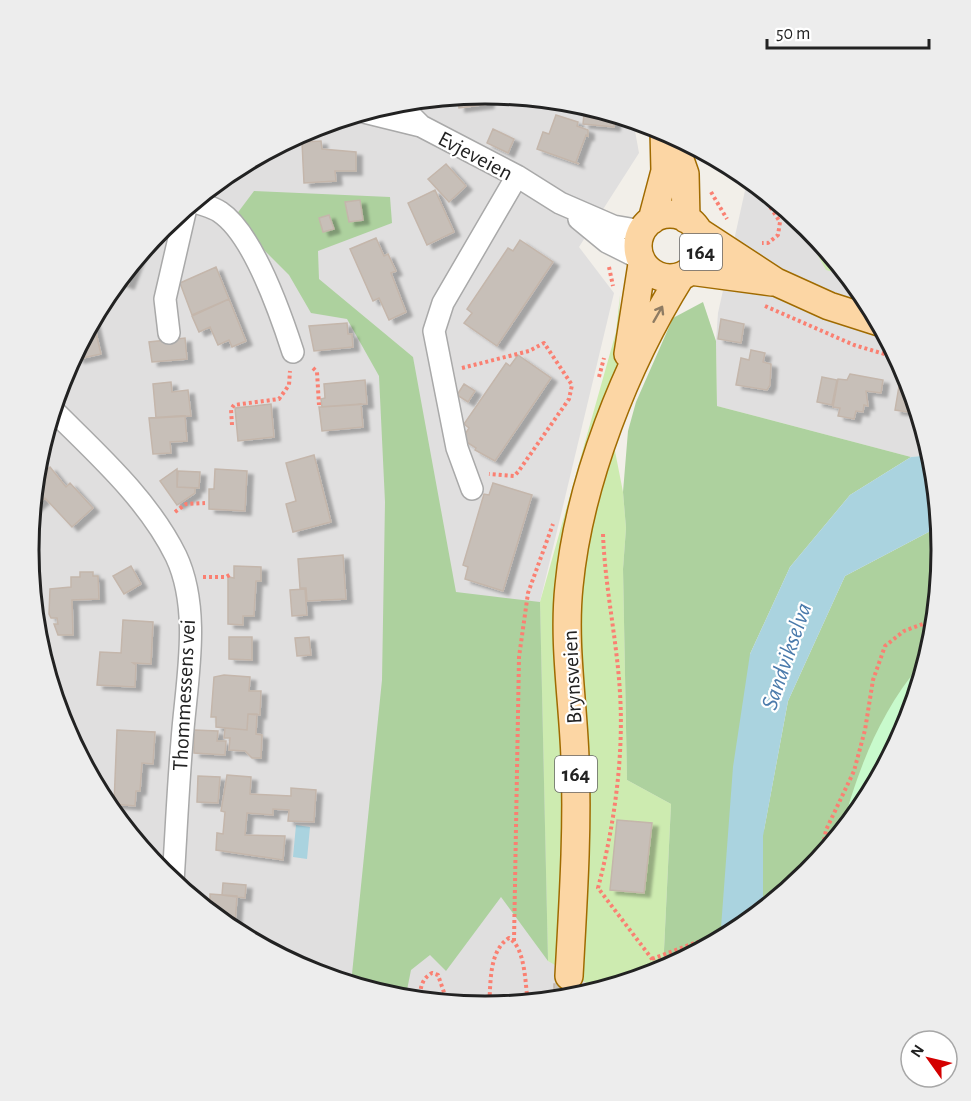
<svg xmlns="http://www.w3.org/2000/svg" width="971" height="1101" viewBox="0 0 971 1101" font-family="'Alegreya Sans',sans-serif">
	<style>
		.residential { fill: #e0dfdf }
		.grass { fill: #cdebb0 }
		.forest { fill: #add19e }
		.park { fill: #c8facc }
		.water { fill: #aad3df }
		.building { fill: #c7bfb8; stroke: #c4b6ab; stroke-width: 1.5; filter: url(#shadow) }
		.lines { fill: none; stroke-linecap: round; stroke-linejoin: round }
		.major-tunnel { stroke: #c8c6c1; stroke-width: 27; stroke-dasharray: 27 14; stroke-linecap: butt }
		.minor-casing { stroke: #a9a9a9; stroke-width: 24 }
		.major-casing { stroke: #a06b00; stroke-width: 30 }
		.path { stroke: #fa8072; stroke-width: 4; stroke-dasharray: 3 3; stroke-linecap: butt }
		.minor { stroke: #fff; stroke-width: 21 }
		.major { stroke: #fcd6a4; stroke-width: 27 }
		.oneway { stroke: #8f7c63 }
		.labels { text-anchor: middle; stroke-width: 4.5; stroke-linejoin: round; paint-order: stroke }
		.shield { fill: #fff; stroke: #646464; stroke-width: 1.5 }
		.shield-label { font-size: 21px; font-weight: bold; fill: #222 }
		.street-label { font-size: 22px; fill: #222; stroke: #fff }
		.water-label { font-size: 24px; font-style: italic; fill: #4a7aab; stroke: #fff }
		.rim { fill: none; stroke: #222; stroke-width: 3 }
	</style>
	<defs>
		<filter id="shadow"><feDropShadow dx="6" dy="4" stdDeviation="1.5" flood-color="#0004"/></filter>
	</defs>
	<rect width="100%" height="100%" fill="#f2efe9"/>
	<path class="residential" d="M486 94 575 102 633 120 639 153 579 247 614 293 540 602 588 995 574 999 485 1007 396 999 310 973 231 930 162 873 105 804 63 725 37 639 29 551 37 461 63 375 106 296 163 227 232 170 311 128 397 102Z
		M748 177 809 228 866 297 908 376 932 455 911 457 717 406 716 341 718 313Z"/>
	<path class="grass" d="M797 218 809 228 848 276 826 270Z
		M620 295 617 375 606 405 623 492 626 528 623 569 627 780 671 804 663 971 588 995V984L548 961 540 602 616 332Z"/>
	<path class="forest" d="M254 191 390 197 392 223 318 251 319 279 413 357 456 592 540 602 548 961 501 897 446 971 430 955 411 970 405 1000 346 983 352 974 382 680 385 502 379 376 347 319 311 313 289 275 233 219Z
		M703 302 716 341 717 406 911 457 850 495 790 567 750 654 764 830 788 701 845 576 940 526C955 680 866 845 739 931 716 946 688 958 663 971L671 804 627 780 623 569 626 528 623 492 628 431 636 402 673 318Z"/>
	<path class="park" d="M920 665 926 666 908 726 865 805 840 835C857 772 878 715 920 665Z"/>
	<path class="water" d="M932 455 940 526 845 576 788 701 763 836V911L739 931 720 941 733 767 750 654 790 567 850 495 911 457Z
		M296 825 310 827 307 859 293 857Z"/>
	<path class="building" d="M487 94 488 104 459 108 458 96Z
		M585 105 615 115 614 127 583 124Z
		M556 115 578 122 577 126 588 130V136L586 135 576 162 579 164 537 149 543 132 549 134Z
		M493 129 514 139 508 153 487 143Z
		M321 141 322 149 356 152V171H335L336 181 304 183 302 142Z
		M446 164 466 186 449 202 428 179Z
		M435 190 454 232 427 245 408 203Z
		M360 200 363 220 349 222 345 202Z
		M329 215 334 229 323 232 319 218Z
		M376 238 384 256 388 254 396 271 391 273 406 312 389 320 379 298 373 301 350 249Z
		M520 240 553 262 497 346 464 323 472 313 467 309 508 248 513 251Z
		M139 256 128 285 118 281Z
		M216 267 229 299 192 315 180 283Z
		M229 299 246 341 232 347 229 340 218 345 210 327 199 332 192 316Z
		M721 319 744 324 741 343 718 339Z
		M93 320 101 354 78 359 76 352Z
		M347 323 348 334H352L353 347 314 351 309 326Z
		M185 338 187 359 152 362 149 342Z
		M751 350 765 353 763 362 771 364 770 385 767 390 736 385 741 358 749 360Z
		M518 355 551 378 495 461 475 450 476 448 462 439 469 428 464 424 506 363 510 366Z
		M850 374 883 380 881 393 866 391 868 406 864 405 863 412 856 411 854 419 838 416 840 408 833 407 838 379 847 380Z
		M822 377 837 380 832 405 817 402Z
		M365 380 367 404 322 407 321 399 325 398 324 384Z
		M171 382 172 392 188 390 191 416 156 418 153 384Z
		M464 384 475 391 468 402 457 395Z
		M899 386 911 388 914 396 911 410 908 412 895 410Z
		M271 404 274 437 238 441 235 408Z
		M361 404 363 427 322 431 319 407Z
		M177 416H185L187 441 170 442 171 453 153 454 149 418Z
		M314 455 331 522 293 532 286 504 296 501 286 463Z
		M50 467 66 487 70 483 93 508 72 527 45 498 33 509 35 481Z
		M177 469V487L195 488V493L177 505 160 481Z
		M215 469 247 471 245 511 209 509V489H214Z
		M178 471 200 472 199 488 177 487Z
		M493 483 532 495 503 591 465 579 468 567 463 565 484 494 489 495Z
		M343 555 346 599 307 601 306 588H300L298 559Z
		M131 566 141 584 124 594 113 576Z
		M234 566 261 567V581H256L254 616H243V625L228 624V577L234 578Z
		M80 572H93V576H98L99 599 72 600 73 635H58L54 624H58L57 618H51L49 614 50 589 71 587V577H80Z
		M305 589 307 615 292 616 290 590Z
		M123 620 153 622 151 664 133 663 136 665 135 687 97 685 100 652 121 653Z
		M229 637H252V660L229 659Z
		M309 637 311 655 297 656 295 638Z
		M224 675 250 677 249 691H261L260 715 248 714 247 730 216 727V717H211L214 677Z
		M248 714H257L256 734 262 735 261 758H252L245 751 229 750 230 738H224L225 728 247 730Z
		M117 730 155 732 153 764 142 763 140 791H136L135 806 114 804Z
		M194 730 218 731 217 741H226L225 755 194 753Z
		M227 775 251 777 250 794 291 796V788L316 790 314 822 288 821 289 810 273 809V815L247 813 245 835 285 836 283 860 216 850 217 833 223 834 225 812 221 811Z
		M198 776 220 777 218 803 197 802Z
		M617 820 652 823 644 893 610 890Z
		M223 883 246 885 245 898 222 895Z
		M210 894 237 896 235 925H241L240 935 204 908 205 901H210Z
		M554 984 581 985 580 997 554 1001Z"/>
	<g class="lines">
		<path class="major-tunnel" d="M568 999 569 976"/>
		<g class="minor-casing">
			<path id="minor" d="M397 102 421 126 517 176 560 203 613 226 642 231
				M364 112 421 126
				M194 201C202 205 213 207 220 212 253 234 281 315 293 352
				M579 219 607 242 639 258
				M169 333 165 299 186 208
				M53 410C97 454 148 499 176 556 202 611 186 683 182 741 178 788 176 835 173 882
				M472 489 457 448 434 331 443 303 517 176"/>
		</g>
		<g class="major-casing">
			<path id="major" d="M671 134 685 174 686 219
				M638 246a32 32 0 1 1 64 0a32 32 0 1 1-64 0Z
				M652 220 665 171 664 130
				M698 231 776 282 829 306 879 322
				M690 271 772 282
				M628 354 642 264
				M569 976C573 903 578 830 575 758 573 701 563 643 569 586 579 482 626 364 681 276"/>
		</g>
		<path class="path" d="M754 182 780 222 778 235 768 243H762
			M711 192 727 219
			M609 267 613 286
			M765 306 854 345 898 358
			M313 368 317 372 319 405
			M462 368 529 351 544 343 572 385 569 399 518 472 514 476 489 474
			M599 377 604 358
			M232 425 231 409 234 405 279 399 289 385 290 371
			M175 512 186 504 205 503
			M603 534C605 588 617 640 620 693 624 757 614 827 598 888L652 959 658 974
			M203 577H226L231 574
			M821 858 826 830 854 771 865 730 873 680 885 646 904 631 936 619
			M514 941 519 657 528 593 553 524
			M652 959 697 942 720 941
			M420 1001C420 989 421 979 432 973L438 975 448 1004
			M489 1007C491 985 488 951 509 938 526 948 525 985 528 1003"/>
		<use href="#minor" class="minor"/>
		<use href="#major" class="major"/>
	</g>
	<defs><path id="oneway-shaft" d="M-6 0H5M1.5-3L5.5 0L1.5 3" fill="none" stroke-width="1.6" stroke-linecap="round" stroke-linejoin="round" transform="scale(1.5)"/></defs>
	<use class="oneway" href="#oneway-shaft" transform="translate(658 314) rotate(-60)"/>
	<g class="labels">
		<g class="shield">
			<rect x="680" y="234" width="42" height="36" rx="4.5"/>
			<rect x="555" y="756" width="42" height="36" rx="4.5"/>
		</g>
		<g class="shield-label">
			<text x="701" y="259">164</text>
			<text x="576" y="781">164</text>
		</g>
		<g class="street-label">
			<text transform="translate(476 155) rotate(28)" y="8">Evjeveien</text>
			<text transform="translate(571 677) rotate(-93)" y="8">Brynsveien</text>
			<text transform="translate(183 695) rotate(-87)" y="8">Thommessens vei</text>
		</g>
		<g class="water-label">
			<text transform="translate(786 656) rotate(-71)" y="8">Sandvikselva</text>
		</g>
	</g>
	<path d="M0 0H971V1101H0ZM39 550a446 446 0 1 1 892 0a446 446 0 1 1-892 0Z" fill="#ededed" fill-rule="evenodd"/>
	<path class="rim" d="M39 550a446 446 0 1 1 892 0a446 446 0 1 1-892 0Z"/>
	<g transform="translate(929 1059) rotate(304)"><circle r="28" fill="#ffffff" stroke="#a7a7a7" stroke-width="1.5"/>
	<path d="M0-4.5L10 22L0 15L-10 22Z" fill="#d40000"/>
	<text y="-9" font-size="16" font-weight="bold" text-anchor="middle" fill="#222222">N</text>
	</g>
	<path d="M767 39v9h162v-9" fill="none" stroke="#222222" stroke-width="3"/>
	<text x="776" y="39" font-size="18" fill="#222222" stroke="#ffffff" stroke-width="4.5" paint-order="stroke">50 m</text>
</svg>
